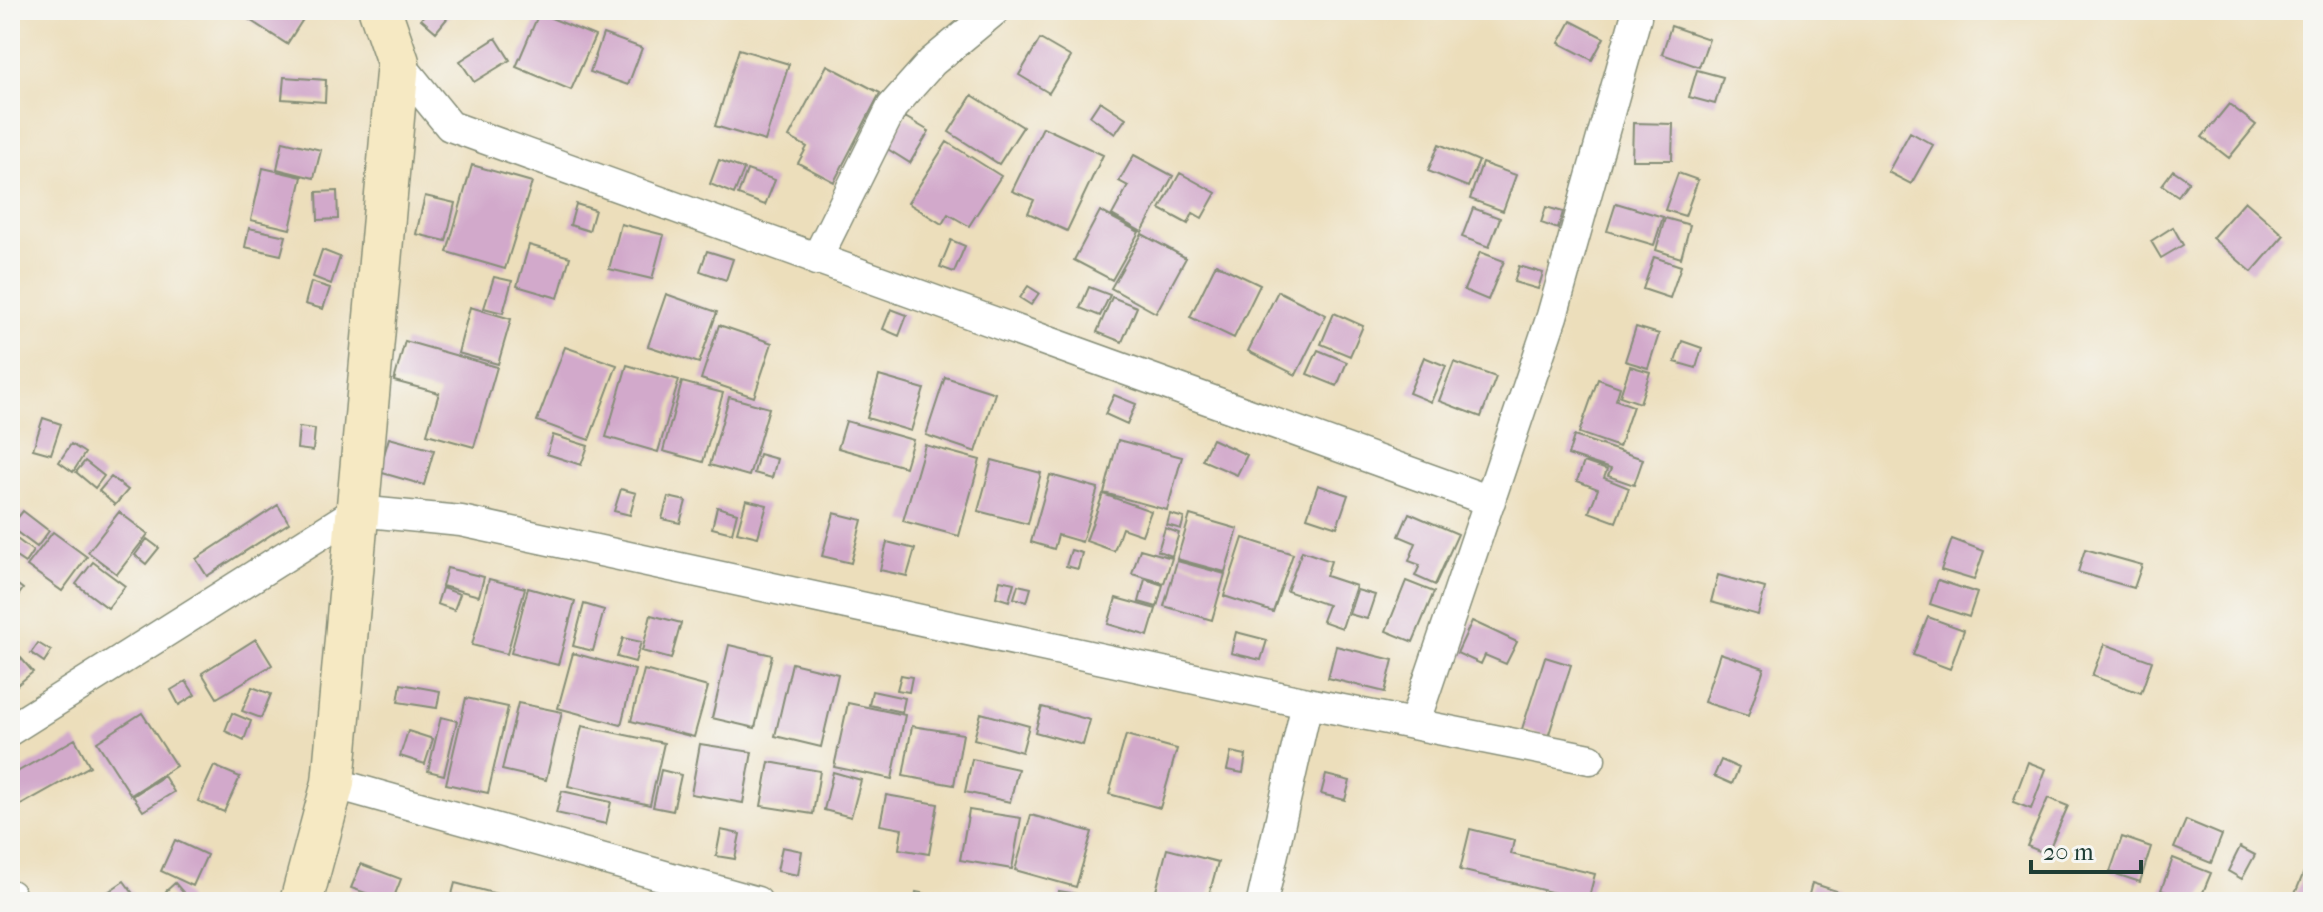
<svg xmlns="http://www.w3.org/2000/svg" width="2323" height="912" viewBox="0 0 2323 912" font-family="'IM FELL French Canon',serif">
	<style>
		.building { fill: #d2a9cb }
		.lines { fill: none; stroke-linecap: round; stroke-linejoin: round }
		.street-casing { stroke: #868e78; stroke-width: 33 }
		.secondary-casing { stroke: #868e78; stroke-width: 45 }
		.street { stroke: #fff; stroke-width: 30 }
		.secondary { stroke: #f6e9c3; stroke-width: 42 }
	</style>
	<rect width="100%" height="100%" fill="#f6f6f2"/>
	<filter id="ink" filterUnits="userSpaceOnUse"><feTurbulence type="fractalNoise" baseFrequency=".0125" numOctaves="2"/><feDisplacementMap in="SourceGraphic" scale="16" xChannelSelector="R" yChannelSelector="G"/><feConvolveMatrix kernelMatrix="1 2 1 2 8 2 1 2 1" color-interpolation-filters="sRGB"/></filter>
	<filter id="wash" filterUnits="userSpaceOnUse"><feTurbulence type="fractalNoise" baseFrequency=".006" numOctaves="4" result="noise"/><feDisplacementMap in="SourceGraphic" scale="32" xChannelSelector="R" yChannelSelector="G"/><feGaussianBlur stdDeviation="1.8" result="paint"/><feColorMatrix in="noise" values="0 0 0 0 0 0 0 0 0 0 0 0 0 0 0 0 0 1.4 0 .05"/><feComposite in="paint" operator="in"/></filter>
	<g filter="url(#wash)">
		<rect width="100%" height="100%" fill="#ecdebb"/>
		<g id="blocks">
			<path class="building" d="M234 10H309L287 44Z
				M428 10H454L436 32 421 19Z
				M539 13 595 36 571 90 516 67Z
				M1571 21 1604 38 1592 60 1559 43Z
				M1671 26 1709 39 1699 67 1662 54Z
				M603 34 642 48 628 85 590 72Z
				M496 38 510 60 474 82 460 61Z
				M1040 39 1071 57 1049 93 1019 75Z
				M739 49 789 64 765 141 715 126Z
				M827 65 880 93 834 182 798 163 807 147 789 137Z
				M1697 70 1723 77 1715 104 1689 97Z
				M284 77 326 80 325 102 282 99Z
				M972 95 1023 127 999 164 949 132Z
				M1100 101 1126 118 1115 134 1090 116Z
				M2229 104 2256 125 2229 158 2202 137Z
				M905 117 929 131 910 163 886 148Z
				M1633 123 1673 124 1672 160H1632Z
				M1043 127 1103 155 1067 231 1028 213 1034 200 1012 191Z
				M1910 132 1933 145 1911 184 1888 172Z
				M283 141 321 150 314 178 277 169Z
				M947 142 1001 176 969 226 948 214 942 224 908 203Z
				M1439 144 1479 161 1468 187 1428 171Z
				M1134 155 1173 176 1142 232 1112 215 1128 186 1119 181Z
				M719 160 744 169 734 194 710 184Z
				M1482 163 1516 175 1503 211 1470 199Z
				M472 165 532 182 505 269 447 252Z
				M263 168 302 177 290 229 251 220Z
				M747 170 775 180 765 205 738 195Z
				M2173 170 2189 181 2178 196 2162 185Z
				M1180 173 1216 193 1202 218 1193 213 1188 224 1160 209Z
				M1678 173 1698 180 1685 216 1665 210Z
				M337 191 338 219 318 220 317 192Z
				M425 196 455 203 446 241 416 234Z
				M2245 201 2284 235 2252 272 2212 238Z
				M1616 203 1663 217 1654 245 1607 231Z
				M576 204 595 210 589 231 570 225Z
				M1546 207 1563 212 1558 229 1541 223Z
				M1473 208 1500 218 1489 247 1462 237Z
				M1100 211 1139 232 1112 280 1074 260Z
				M1665 218 1690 225 1681 258 1656 250Z
				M621 224 664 235 652 279 609 269Z
				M2173 227 2183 245 2161 258 2151 241Z
				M249 228 286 236 281 255 245 247Z
				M1142 234 1186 258 1156 313 1111 288Z
				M951 240 965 246 954 272 940 267Z
				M529 245 570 257 558 298 517 286Z
				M322 250 340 257 331 284 313 277Z
				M707 251 733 259 726 280 700 271Z
				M1480 252 1504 261 1488 300 1464 290Z
				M1654 257 1681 266 1670 298 1643 289Z
				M1216 264 1260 285 1234 338 1190 317Z
				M1519 266 1543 273 1538 289 1514 282Z
				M494 277 512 281 503 313 484 308Z
				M311 282 330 288 323 309 305 304Z
				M1028 286 1039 293 1031 305 1020 298Z
				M1089 287 1110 295 1100 316 1080 308Z
				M1278 291 1326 315 1296 375 1248 351Z
				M666 294 717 312 699 363 648 346Z
				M1112 297 1137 307 1122 342 1097 332Z
				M470 307 511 319 498 364 458 353Z
				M891 309 907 315 899 336 883 329Z
				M1334 313 1363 326 1350 356 1321 344Z
				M719 325 772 343 754 397 701 379Z
				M1636 327 1659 334 1648 368 1625 361Z
				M405 341 497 367 474 447 427 434 439 393 394 381Z
				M1682 341 1702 348 1696 368 1675 362Z
				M565 347 617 365 589 440 537 421Z
				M1318 350 1347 362 1337 386 1307 374Z
				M1424 357 1446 366 1431 402 1409 393Z
				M1454 362 1496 377 1481 417 1439 401Z
				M627 365 679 380 658 452 606 437Z
				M1630 366 1650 372 1640 403 1620 396Z
				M879 376 924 389 911 431 867 418Z
				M945 377 995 393 976 452 926 435Z
				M1598 379 1620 387 1616 400 1633 406 1619 447 1579 433Z
				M682 382 723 393 703 462 663 451Z
				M1114 395 1136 404 1127 424 1105 414Z
				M729 397 769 408 749 476 710 465Z
				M43 418 61 424 51 454 33 449Z
				M846 421 913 440 905 467 838 448Z
				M299 427 315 429 313 451 297 449Z
				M553 435 588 446 581 465 547 454Z
				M1574 436 1643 459 1634 485 1608 476 1611 469 1568 455Z
				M389 438 434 450 424 485 379 472Z
				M1212 439 1247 455 1237 475 1202 460Z
				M1118 440 1182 457 1167 510 1104 493Z
				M71 444 85 453 73 472 59 462Z
				M925 445 980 460 959 536 903 521Z
				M759 454 777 459 772 478 754 473Z
				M992 460 1041 473 1028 524 978 511Z
				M85 461 104 476 95 488 76 472Z
				M1584 462 1607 470 1604 478 1629 488 1616 522 1589 512 1598 489 1577 481Z
				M1050 475 1098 488 1082 542 1058 535 1054 549 1031 542Z
				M111 477 128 490 115 505 99 491Z
				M1318 485 1348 495 1337 527 1307 517Z
				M621 489 636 493 630 515 614 511Z
				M1103 494 1151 511 1142 535 1122 528 1114 551 1086 541Z
				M668 497 686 501 680 523 662 519Z
				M746 500 767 505 758 537 737 532Z
				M278 505 289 523 207 576 196 559Z
				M717 507 737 513 732 533 712 528Z
				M23 511 49 531 37 547 10 527Z
				M119 512 148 534 117 574 88 552Z
				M834 513 862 520 851 563 822 556Z
				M1409 513 1458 534 1435 585 1415 576 1420 565 1409 561 1416 543 1399 536Z
				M1170 514 1184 518 1181 529 1167 525Z
				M1190 515 1238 529 1225 572 1177 559Z
				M1165 528 1179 533 1172 556 1158 551Z
				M53 532 87 557 62 591 27 566Z
				M10 534 33 551 25 563 10 553Z
				M1243 538 1293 554 1273 612 1224 596Z
				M147 539 159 548 146 564 135 555Z
				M1952 539 1984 551 1974 580 1941 570Z
				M887 542 915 549 907 576 880 570Z
				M1140 549 1172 558 1164 583 1132 574Z
				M2085 549 2142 565 2134 588 2078 572Z
				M1071 550 1082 553 1078 569 1066 566Z
				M1302 551 1331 561 1326 576 1356 586 1342 628 1322 621 1328 605 1287 591Z
				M1177 561 1225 574 1212 620 1164 606Z
				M93 562 125 586 108 608 76 584Z
				M447 568 484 577 479 596 442 586Z
				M1718 575 1765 588 1758 615 1711 602Z
				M10 579 23 589 10 606Z
				M489 579 525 588 507 654 472 645Z
				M1145 579 1163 585 1157 607 1139 602Z
				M1000 580 1014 583 1009 601 996 597Z
				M1938 580 1977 593 1969 617 1930 604Z
				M1406 581 1434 592 1413 642 1386 631Z
				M1018 585 1031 588 1027 602 1014 598Z
				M442 588 460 594 454 610 437 604Z
				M528 588 575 601 558 665 511 653Z
				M1357 590 1375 595 1367 619 1349 614Z
				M1116 598 1156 609 1148 636 1108 624Z
				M584 604 604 610 593 651 573 646Z
				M651 615 681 623 671 659 642 651Z
				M1928 617 1964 630 1950 669 1913 655Z
				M1472 621 1517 642 1506 664 1485 655 1481 664 1457 653Z
				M1236 632 1267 640 1261 660 1231 653Z
				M623 638 641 642 635 662 617 657Z
				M256 639 272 665 217 698 202 673Z
				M38 643 51 651 44 662 31 653Z
				M2104 644 2152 661 2141 693 2092 676Z
				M729 645 772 655 755 728 712 718Z
				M1336 646 1393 660 1385 692 1328 678Z
				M573 653 635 670 621 725 558 708Z
				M1720 653 1764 668 1748 716 1704 702Z
				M20 657 33 672 10 691V665Z
				M1545 657 1571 665 1548 737 1522 729Z
				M792 663 838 674 821 747 775 736Z
				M644 670 708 687 694 737 631 721Z
				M901 675 912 677 909 692 897 690Z
				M186 681 195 695 179 705 171 690Z
				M401 684 440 691 437 708 398 702Z
				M252 687 271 694 261 718 242 711Z
				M872 691 905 698 902 712 869 705Z
				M466 698 508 707 488 793 446 784Z
				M518 703 562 712 546 780 502 770Z
				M848 703 905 715 892 779 834 767Z
				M1042 707 1090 720 1083 745 1035 732Z
				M142 713 176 766 131 795 97 742Z
				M232 713 251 721 244 740 225 731Z
				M981 713 1029 726 1022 752 974 739Z
				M441 717 457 721 444 775 428 771Z
				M582 726 664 743 650 805 568 786Z
				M912 726 963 734 954 785 903 776Z
				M408 731 433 739 425 764 400 756Z
				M1126 735 1177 749 1160 808 1109 794Z
				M75 739 90 766 10 811V776Z
				M700 744 752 752 743 803 691 794Z
				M1231 752 1246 755 1243 773 1227 770Z
				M972 759 1018 769 1010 802 965 792Z
				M1721 760 1739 768 1732 784 1714 776Z
				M769 762 820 771 813 814 761 806Z
				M2028 762 2046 769 2031 809 2013 802Z
				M214 766 240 777 224 812 198 801Z
				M661 770 681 775 673 811 653 807Z
				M833 772 861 780 851 817 824 810Z
				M1326 775 1350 781 1345 800 1321 794Z
				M164 776 174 792 143 811 133 796Z
				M562 791 611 802 606 824 556 813Z
				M886 795 938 804 929 854 899 849 902 829 880 825Z
				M2048 798 2068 806 2047 854 2027 846Z
				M969 810 1021 818 1012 869 960 860Z
				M1031 815 1092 832 1076 887 1015 870Z
				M2186 820 2222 835 2211 863 2174 848Z
				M1470 829 1514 840 1511 854 1595 874 1588 901 1460 870Z
				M721 830 740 834 735 859 716 856Z
				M2122 837 2151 847 2140 882 2110 872Z
				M175 840 207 855 193 886 161 871Z
				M782 847 802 851 798 875 777 871Z
				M2240 847 2255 855 2242 879 2228 871Z
				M1167 849 1218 862 1207 902 1191 899V902H1153Z
				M2173 858 2211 873 2199 902H2191L2161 890Z
				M361 864 401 879 392 902 351 888Z
				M2306 867 2313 870V902H2294L2292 901Z
				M124 881 139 902H93Z
				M175 883 188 898 184 902H176L166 891Z
				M455 883 524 901V902H450Z
				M1812 883 1836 891 1833 902H1807Z
				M1059 891 1078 894 1077 902H1057Z
				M916 892 932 895 931 902H915Z"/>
		</g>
	</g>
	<g filter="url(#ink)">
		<use href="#blocks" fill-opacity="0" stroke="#868e78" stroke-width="2"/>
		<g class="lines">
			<g class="street-casing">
				<path id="street" d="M398 62 450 126 1490 501
					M816 260 892 107 932 62 995 10
					M1414 724 1552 316 1636 17
					M10 730 357 511 461 521 1307 703 1590 759
					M333 783 757 902
					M10 895 14 902
					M1262 902 1307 703"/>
			</g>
			<g class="secondary-casing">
				<path id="secondary" d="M301 902 333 783 398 62 380 10"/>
			</g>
			<use href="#street" class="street"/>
			<use href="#secondary" class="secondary"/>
		</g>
	</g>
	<rect width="2323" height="912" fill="none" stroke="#f6f6f2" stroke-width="40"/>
	<path d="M2031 860v12h110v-12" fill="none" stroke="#1f3d34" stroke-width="4"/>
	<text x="2043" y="860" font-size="24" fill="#1f3d34" stroke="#f6f6f2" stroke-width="6" paint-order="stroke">20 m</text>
</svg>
